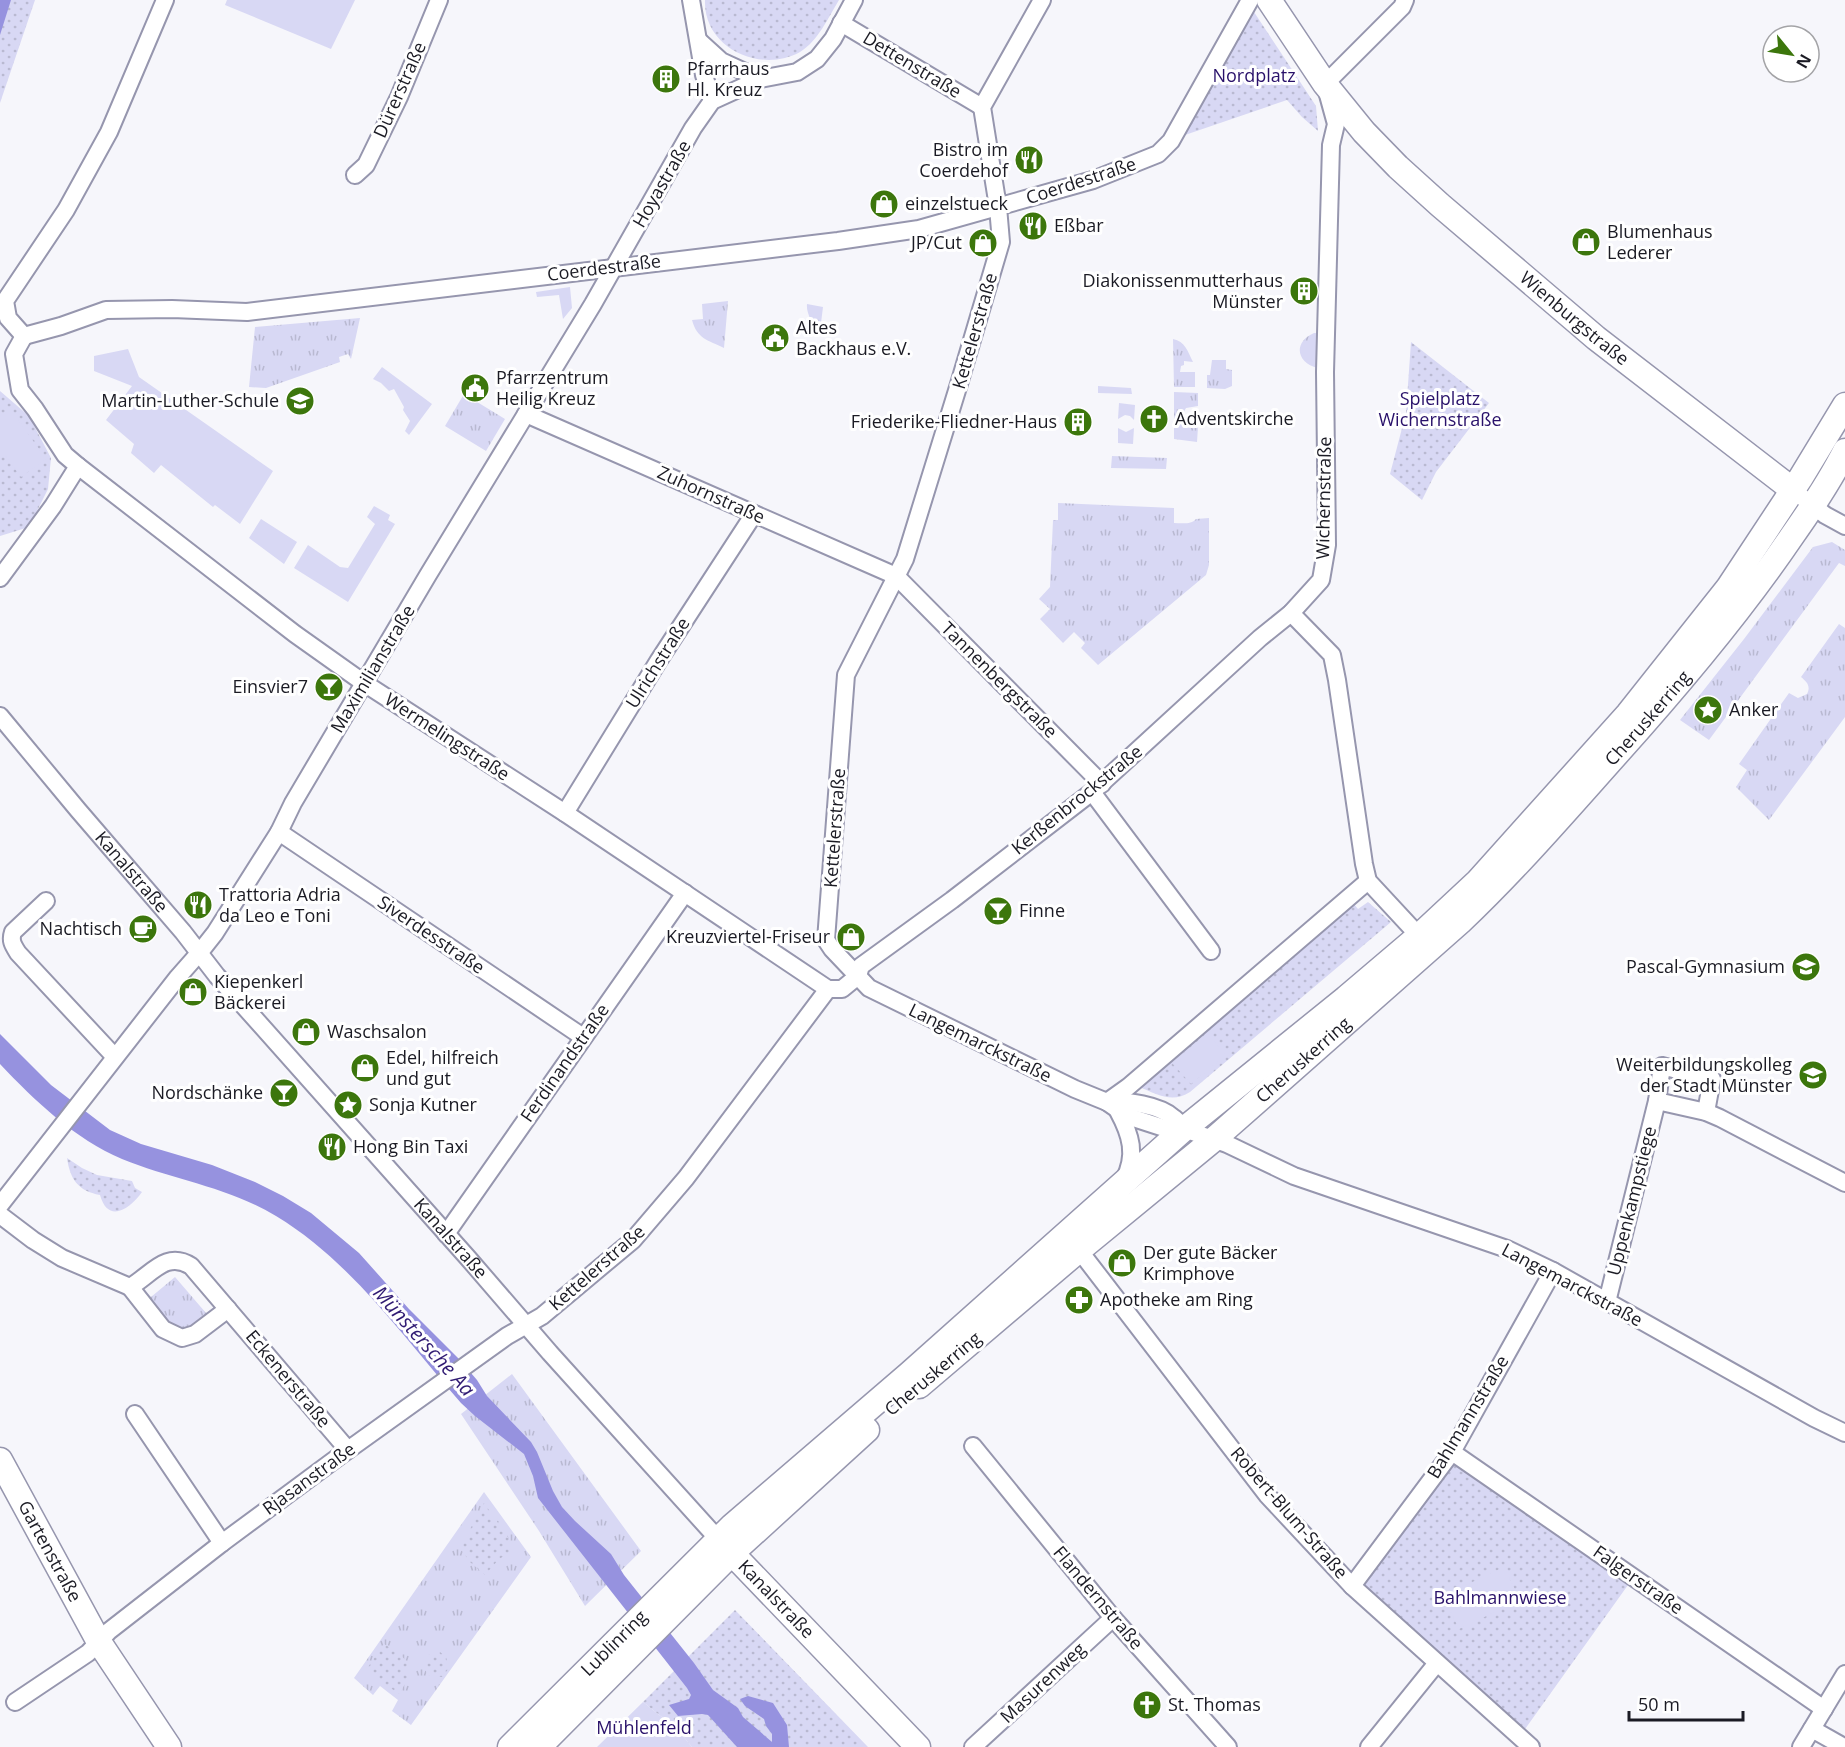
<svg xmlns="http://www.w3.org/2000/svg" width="1845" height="1747" viewBox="0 0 1845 1747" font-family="'Open Sans',sans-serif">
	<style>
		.grass { fill: url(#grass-tufts) }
		.park { fill: url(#park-dots) }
		.garden { fill: #d8d8f4 }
		.water { fill: #9692df }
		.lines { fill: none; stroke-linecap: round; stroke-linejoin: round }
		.street-casing { stroke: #9696ae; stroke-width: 20 }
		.secondary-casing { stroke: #9696ae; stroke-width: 27 }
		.street { stroke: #fff; stroke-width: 16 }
		.secondary { stroke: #fff; stroke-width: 24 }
		.labels { text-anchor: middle; stroke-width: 6; stroke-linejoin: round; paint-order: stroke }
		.street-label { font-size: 18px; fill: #1b1b24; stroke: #fff }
		.poi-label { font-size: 18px; fill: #1b1b24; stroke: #fff; text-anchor: start }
		.park-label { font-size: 18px; fill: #29116a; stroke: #fff }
		.water-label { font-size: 20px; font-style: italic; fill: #301b73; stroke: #fff }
	</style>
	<defs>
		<pattern id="grass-tufts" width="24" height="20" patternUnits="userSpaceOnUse" patternTransform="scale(1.5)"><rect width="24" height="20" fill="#d8d8f4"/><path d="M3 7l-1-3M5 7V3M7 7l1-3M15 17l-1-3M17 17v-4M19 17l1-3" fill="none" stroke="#b9b9d1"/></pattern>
		<pattern id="park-dots" width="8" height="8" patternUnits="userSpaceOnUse" patternTransform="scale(1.5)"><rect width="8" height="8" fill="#d8d8f4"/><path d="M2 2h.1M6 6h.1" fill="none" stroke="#b9b9d1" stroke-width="1.8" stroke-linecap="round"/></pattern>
	</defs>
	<rect width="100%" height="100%" fill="#f6f6fb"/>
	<path class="grass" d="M728 301 724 348C708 340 697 339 692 320L703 319 702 304Z
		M807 304 823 307 820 331 813 329C812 320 806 313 807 304Z
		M360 318 351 359 348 354 339 357 340 362 266 388 249 387 255 327Z
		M1314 333H1320L1318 368C1296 363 1293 342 1314 333Z
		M1173 339C1185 341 1188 352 1193 362L1184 361V365L1181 366 1180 372H1195V387H1174Z
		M1212 360H1226V369L1232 370V386L1225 389 1207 388V375H1210Z
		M1098 386 1131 388 1132 394 1098 393Z
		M1174 392 1198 393V406L1186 408C1179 419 1184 431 1198 427L1197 442 1174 439Z
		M464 394 505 419 486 451 445 426Z
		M1112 456 1167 458 1166 469 1111 468Z
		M1058 503 1174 508V523C1181 523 1191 525 1196 519L1209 518V565L1206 575 1098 665 1081 648 1085 643 1074 632 1063 643 1040 619 1050 609 1039 599 1050 587 1053 520H1058Z
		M1832 542 1845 550V566L1839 563 1709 740 1680 720 1744 639 1813 547Z
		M1839 624 1845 628V717L1769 820 1736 787 1747 770 1739 764 1789 693 1798 698 1807 694C1811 686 1807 682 1801 677Z
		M175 1277 206 1313 217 1305 220 1309 192 1330 175 1331 139 1291 143 1288 151 1297Z
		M512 1374 641 1551 585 1606 539 1531 461 1414Z
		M484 1492 531 1557 411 1725 392 1711 398 1700 380 1686 373 1695 354 1678Z"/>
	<path class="park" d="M0 0H35L0 103Z
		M705 0H839C828 18 818 41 800 52 761 74 703 48 705 0Z
		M1254 12 1316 106 1318 131 1302 117 1287 100 1185 135Z
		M1411 342 1489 403 1436 472 1422 500 1390 474 1406 413Z
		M0 391 29 416 51 458 48 489 29 527 0 536Z
		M1368 902 1391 922 1190 1092C1172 1104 1157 1094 1139 1087L1353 903 1358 909Z
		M67 1158 82 1168 97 1175 132 1181 135 1188 142 1192C130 1209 108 1224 100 1195 78 1191 70 1179 67 1158Z
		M1452 1452 1628 1585 1523 1732 1352 1586Z
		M484 1503 510 1540 511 1552 499 1559 485 1575 470 1562 460 1548Z
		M735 1610 868 1747H692L678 1730 643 1702Z
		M384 1644C410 1660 417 1666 399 1694L366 1670Z
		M440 1652 446 1657 449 1668 442 1677 427 1675 424 1663 428 1655Z"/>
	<path class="garden" d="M227 0H355L331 49 225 5Z
		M570 287 572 308 563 319 559 295 537 297 536 292Z
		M128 349 139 377 273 471 240 524 215 505 213 507 161 465 154 473 131 453 134 444 106 420 132 386 94 371V356Z
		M382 367 432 404 409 435 405 431 410 421 403 410 404 407 394 389 389 391 381 383 373 379Z
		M1119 403 1135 405 1134 420 1130 416 1125 415 1118 419Z
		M12 411 46 459 21 477 0 448V420Z
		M1118 428 1126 432 1134 428 1133 444 1118 443Z
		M374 506 390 515 388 520 395 524 348 602 294 568 308 545 340 567 348 568 375 524 367 517Z
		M261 519 297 542 284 564 249 538Z
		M1207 1033 1226 1055 1191 1084 1172 1063Z
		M1504 1567 1520 1600 1459 1629 1443 1596Z
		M643 1702 678 1730 692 1747H597Z"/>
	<path class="water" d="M0 0H11L0 35Z
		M0 1034 51 1085 110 1130 141 1144 212 1165 255 1182 283 1196 311 1213 359 1253 409 1309 458 1358 477 1380 487 1396 531 1442 537 1452 553 1491 562 1507 575 1521 611 1554 624 1575 694 1663 713 1690 738 1708 743 1717 772 1742V1734L766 1726 764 1719 745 1706 740 1699 748 1696 773 1703 787 1725 789 1747H737L708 1715 702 1714 678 1716 669 1705 689 1699 691 1695 687 1688 538 1498 533 1476 524 1454 475 1416 461 1403C403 1337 352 1262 276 1216 226 1186 173 1180 122 1159 75 1139 35 1101 0 1064Z"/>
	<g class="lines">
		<g class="street-casing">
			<g id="street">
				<path d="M691 0 704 75 712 101"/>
				<path d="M1042 0 982 107 998 207 1001 242 959 384 905 559 846 675 826 940 832 949 869 988 1075 1089 1107 1102 1127 1116 1164 1128 1184 1129 1227 1144 1294 1176 1507 1249 1553 1271 1814 1418 1845 1433"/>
				<path d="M841 23 982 107"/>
				<path d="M699 41 721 61 760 79"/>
				<path d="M355 175 366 165 399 97 439 0"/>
				<path d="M24 336 61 326 106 310 172 309 247 312 838 241 919 229 1093 180 1158 154 1171 141 1250 0"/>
				<path d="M24 336 8 318 5 301 66 210 109 132 165 0"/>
				<path d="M526 414 896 576 1102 784"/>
				<path d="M78 466 295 634 364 683 565 813 828 989"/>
				<path d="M1793 490 1825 515 1845 526"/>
				<path d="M0 578 53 506 78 466 65 455 35 409 20 390 14 354 24 336"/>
				<path d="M1291 613 1332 655 1337 680 1364 864 1368 881 1419 936"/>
				<path id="s1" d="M0 716 78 810 183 932 217 976 468 1258 550 1353 718 1539"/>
				<path d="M1092 792 1211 951"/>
				<path d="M565 813 659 660 754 514"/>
				<path d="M279 832 583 1037"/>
				<path d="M46 901 13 932C10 941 13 945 18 953L115 1057"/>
				<path d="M858 976 861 966 952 900 1092 792 1260 638 1291 613 1321 580 1327 545 1325 372 1331 145 1336 124 1325 84 1402 7 1405 0"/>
				<path d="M828 989H842L858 976"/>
				<path d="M1657 1101 1662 1066 1712 1079 1706 1112"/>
				<path d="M1107 1102 1128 1087 1368 881"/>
				<path d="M1107 1102C1126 1100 1160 1105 1174 1118 1178 1121 1181 1126 1184 1129"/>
				<path d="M1118 1111C1131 1135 1137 1155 1124 1180"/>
				<path d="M0 1205 178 977 200 952 215 933 279 832 293 803 428 575 593 304 693 128 712 101 760 79 797 72 817 59 833 39 854 0"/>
				<path d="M0 1215 33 1240 62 1258 130 1287C151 1275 166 1250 191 1266L348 1450"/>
				<path d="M446 1234 685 893"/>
				<path d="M1079 1250 1267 1495 1352 1586 1531 1747"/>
				<path d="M130 1287 163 1329 182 1338 195 1334 228 1309"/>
				<path d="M1607 1302 1657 1101 1706 1112 1720 1118 1845 1183"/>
				<path d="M135 1414 222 1543"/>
				<path d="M973 1446 1113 1618 1228 1747"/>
				<path d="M1452 1452 1824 1709"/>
				<path d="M1352 1586 1452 1452 1553 1271"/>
				<path d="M15 1702 88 1653 109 1631 222 1543 341 1455 507 1336 542 1316 633 1240 686 1178 828 989"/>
				<path d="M1812 1729 1844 1747"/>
				<path d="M973 1747 1113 1618"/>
				<path d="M1369 1747 1437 1663"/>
				<path d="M1801 1747 1845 1674"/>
			</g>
		</g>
		<g class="secondary-casing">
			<g id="secondary">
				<path id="s2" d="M1269 0 1325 84 1364 132 1398 167 1440 205 1596 338 1793 490"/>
				<path id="s3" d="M919 1386 1079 1250 1213 1140 1460 922C1515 870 1565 812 1615 756 1678 686 1739 614 1792 536 1811 509 1830 481 1845 451"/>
				<path id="s4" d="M0 1460 99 1642 169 1747"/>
				<path id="s5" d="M722 1543 918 1747"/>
				<path id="s6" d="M510 1747 732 1526 909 1374 1184 1129 1346 998 1419 936 1478 881 1628 714 1728 588 1800 479 1845 405"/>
				<path d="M539 1747 732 1553 867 1430"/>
			</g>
		</g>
		<use href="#street" class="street"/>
		<use href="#secondary" class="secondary"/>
	</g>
	<defs>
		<g id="building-disc" transform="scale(1.5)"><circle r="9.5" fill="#3c760c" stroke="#fff"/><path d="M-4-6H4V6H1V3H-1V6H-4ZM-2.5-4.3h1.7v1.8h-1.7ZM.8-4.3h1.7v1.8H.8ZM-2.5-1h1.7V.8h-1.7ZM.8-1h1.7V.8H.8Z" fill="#fff"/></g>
		<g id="restaurant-disc" transform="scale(1.5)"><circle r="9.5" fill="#3c760c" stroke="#fff"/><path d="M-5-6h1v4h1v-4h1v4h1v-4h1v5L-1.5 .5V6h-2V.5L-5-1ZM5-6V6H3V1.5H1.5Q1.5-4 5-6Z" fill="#fff"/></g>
		<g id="shop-disc" transform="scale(1.5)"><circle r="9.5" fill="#3c760c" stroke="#fff"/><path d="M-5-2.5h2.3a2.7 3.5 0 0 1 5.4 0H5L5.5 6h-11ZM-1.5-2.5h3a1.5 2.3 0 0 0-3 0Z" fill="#fff"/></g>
		<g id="civic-disc" transform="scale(1.5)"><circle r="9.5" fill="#3c760c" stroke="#fff"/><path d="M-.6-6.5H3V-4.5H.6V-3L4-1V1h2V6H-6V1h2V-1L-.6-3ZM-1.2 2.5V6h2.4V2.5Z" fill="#fff"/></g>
		<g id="school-disc" transform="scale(1.5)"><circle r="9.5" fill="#3c760c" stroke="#fff"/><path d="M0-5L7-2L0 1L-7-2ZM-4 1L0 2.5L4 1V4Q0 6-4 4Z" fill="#fff"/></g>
		<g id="church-disc" transform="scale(1.5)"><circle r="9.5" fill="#3c760c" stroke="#fff"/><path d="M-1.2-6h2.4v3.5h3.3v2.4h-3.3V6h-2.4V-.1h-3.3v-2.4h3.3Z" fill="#fff"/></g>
		<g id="bar-disc" transform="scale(1.5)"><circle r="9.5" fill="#3c760c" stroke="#fff"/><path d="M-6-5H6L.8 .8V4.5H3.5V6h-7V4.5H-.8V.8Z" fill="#fff"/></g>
		<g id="sight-disc" transform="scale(1.5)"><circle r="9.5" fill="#3c760c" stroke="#fff"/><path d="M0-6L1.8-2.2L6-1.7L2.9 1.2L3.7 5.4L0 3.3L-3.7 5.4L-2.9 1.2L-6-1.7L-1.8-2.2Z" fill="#fff"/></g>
		<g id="cafe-disc" transform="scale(1.5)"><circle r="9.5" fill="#3c760c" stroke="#fff"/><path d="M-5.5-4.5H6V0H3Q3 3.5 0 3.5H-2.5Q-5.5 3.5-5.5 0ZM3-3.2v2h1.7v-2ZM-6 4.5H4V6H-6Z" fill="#fff"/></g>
		<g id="pharmacy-disc" transform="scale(1.5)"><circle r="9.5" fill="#3c760c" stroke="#fff"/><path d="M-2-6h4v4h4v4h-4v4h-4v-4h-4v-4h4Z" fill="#fff"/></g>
	</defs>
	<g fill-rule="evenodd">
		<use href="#building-disc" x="666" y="79"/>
		<use href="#restaurant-disc" x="1029" y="160"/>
		<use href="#shop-disc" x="884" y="204"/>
		<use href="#restaurant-disc" x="1033" y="226"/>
		<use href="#shop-disc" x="1586" y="242"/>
		<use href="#shop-disc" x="983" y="243"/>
		<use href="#building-disc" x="1304" y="291"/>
		<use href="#civic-disc" x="775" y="338"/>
		<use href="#civic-disc" x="475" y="388"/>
		<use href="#school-disc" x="300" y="401"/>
		<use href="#church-disc" x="1154" y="419"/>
		<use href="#building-disc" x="1078" y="422"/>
		<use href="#bar-disc" x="329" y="687"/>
		<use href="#sight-disc" x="1708" y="710"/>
		<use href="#restaurant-disc" x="198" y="905"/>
		<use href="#bar-disc" x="998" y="911"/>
		<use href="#cafe-disc" x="143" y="929"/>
		<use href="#shop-disc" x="851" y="937"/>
		<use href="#school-disc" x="1806" y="967"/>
		<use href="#shop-disc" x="193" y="992"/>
		<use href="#shop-disc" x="306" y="1032"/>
		<use href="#shop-disc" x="365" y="1068"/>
		<use href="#school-disc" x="1813" y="1075"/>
		<use href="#bar-disc" x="284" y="1093"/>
		<use href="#sight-disc" x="348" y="1105"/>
		<use href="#restaurant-disc" x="332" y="1147"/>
		<use href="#shop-disc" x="1122" y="1263"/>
		<use href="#pharmacy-disc" x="1079" y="1300"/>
		<use href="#church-disc" x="1147" y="1705"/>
	</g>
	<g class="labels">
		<g class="street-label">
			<text transform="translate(912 65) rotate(31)" y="6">Dettenstraße</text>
			<text transform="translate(400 90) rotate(-66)" y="6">Dürerstraße</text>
			<text transform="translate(1081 181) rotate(-18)" y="6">Coerdestraße</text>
			<text transform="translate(662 184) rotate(-60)" y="6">Hoyastraße</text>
			<text transform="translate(604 268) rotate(-7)" y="6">Coerdestraße</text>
			<text dy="6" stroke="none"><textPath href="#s2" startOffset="444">Wienburgstraße</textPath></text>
			<text transform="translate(975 331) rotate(-74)" y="6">Kettelerstraße</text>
			<text transform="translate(711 495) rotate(24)" y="6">Zuhornstraße</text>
			<text transform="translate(1324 498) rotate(-89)" y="6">Wichernstraße</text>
			<text transform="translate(658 663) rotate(-58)" y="6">Ulrichstraße</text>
			<text transform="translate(373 669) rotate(-59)" y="6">Maximilianstraße</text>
			<text transform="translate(999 680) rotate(45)" y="6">Tannenbergstraße</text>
			<text dy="6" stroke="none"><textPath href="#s3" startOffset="990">Cheruskerring</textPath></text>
			<text transform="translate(447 737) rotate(33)" y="6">Wermelingstraße</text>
			<text transform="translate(1077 800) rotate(-39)" y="6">Kerßenbrockstraße</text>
			<text transform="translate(835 828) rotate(-86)" y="6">Kettelerstraße</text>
			<text dy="6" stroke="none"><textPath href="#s1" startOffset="204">Kanalstraße</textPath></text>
			<text transform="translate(431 935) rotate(34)" y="6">Siverdesstraße</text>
			<text transform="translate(980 1043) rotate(26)" y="6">Langemarckstraße</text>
			<text dy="6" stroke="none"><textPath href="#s3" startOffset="504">Cheruskerring</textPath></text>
			<text transform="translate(565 1063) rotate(-55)" y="6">Ferdinandstraße</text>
			<text transform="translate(1632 1201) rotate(-76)" y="6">Uppenkampstiege</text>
			<text dy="6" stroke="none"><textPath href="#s1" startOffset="690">Kanalstraße</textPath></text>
			<text transform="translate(597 1268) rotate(-41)" y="6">Kettelerstraße</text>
			<text transform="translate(1572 1285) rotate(28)" y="6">Langemarckstraße</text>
			<text transform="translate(933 1374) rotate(-40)" y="6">Cheruskerring</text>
			<text transform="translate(288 1379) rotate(50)" y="6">Eckenerstraße</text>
			<text transform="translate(1468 1417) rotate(-59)" y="6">Bahlmannstraße</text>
			<text transform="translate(309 1479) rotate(-36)" y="6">Rjasanstraße</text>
			<text transform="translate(1289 1513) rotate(49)" y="6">Robert-Blum-Straße</text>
			<text dy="6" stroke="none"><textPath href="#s4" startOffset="104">Gartenstraße</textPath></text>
			<text transform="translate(1638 1580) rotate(35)" y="6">Falgerstraße</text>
			<text transform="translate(1098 1598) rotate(50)" y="6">Flandernstraße</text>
			<text dy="6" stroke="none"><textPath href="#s5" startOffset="78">Kanalstraße</textPath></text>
			<text dy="6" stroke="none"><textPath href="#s6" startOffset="147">Lublinring</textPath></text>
			<text transform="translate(1043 1683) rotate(-43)" y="6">Masurenweg</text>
		</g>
		<g class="poi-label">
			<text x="687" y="75">Pfarrhaus<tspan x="687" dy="21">Hl. Kreuz</tspan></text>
			<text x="1008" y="156" text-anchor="end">Bistro im<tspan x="1008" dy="21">Coerdehof</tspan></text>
			<text x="905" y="210">einzelstueck</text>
			<text x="1054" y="232">Eßbar</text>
			<text x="1607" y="238">Blumenhaus<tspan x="1607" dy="21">Lederer</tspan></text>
			<text x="962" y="249" text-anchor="end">JP/Cut</text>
			<text x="1283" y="287" text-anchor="end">Diakonissenmutterhaus<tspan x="1283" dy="21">Münster</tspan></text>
			<text x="796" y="334">Altes<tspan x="796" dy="21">Backhaus e.V.</tspan></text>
			<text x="496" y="384">Pfarrzentrum<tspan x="496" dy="21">Heilig Kreuz</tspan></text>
			<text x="279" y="407" text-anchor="end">Martin-Luther-Schule</text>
			<text x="1175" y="425">Adventskirche</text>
			<text x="1057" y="428" text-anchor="end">Friederike-Fliedner-Haus</text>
			<text x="308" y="693" text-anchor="end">Einsvier7</text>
			<text x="1729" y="716">Anker</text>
			<text x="219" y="901">Trattoria Adria<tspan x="219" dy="21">da Leo e Toni</tspan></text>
			<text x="1019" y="917">Finne</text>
			<text x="122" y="935" text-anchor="end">Nachtisch</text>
			<text x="830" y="943" text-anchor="end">Kreuzviertel-Friseur</text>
			<text x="1785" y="973" text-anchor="end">Pascal-Gymnasium</text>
			<text x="214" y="988">Kiepenkerl<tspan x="214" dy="21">Bäckerei</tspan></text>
			<text x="327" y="1038">Waschsalon</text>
			<text x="386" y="1064">Edel, hilfreich<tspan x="386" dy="21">und gut</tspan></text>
			<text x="1792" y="1071" text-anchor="end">Weiterbildungskolleg<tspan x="1792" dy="21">der Stadt Münster</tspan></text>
			<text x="263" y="1099" text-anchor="end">Nordschänke</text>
			<text x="369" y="1111">Sonja Kutner</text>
			<text x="353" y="1153">Hong Bin Taxi</text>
			<text x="1143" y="1259">Der gute Bäcker<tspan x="1143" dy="21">Krimphove</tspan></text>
			<text x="1100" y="1306">Apotheke am Ring</text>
			<text x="1168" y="1711">St. Thomas</text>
		</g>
		<g class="park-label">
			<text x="1254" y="82">Nordplatz</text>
			<text x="1440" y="405">Spielplatz<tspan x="1440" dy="21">Wichernstraße</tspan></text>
			<text x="1500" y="1604">Bahlmannwiese</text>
			<text x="644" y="1734">Mühlenfeld</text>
		</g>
		<g class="water-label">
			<text transform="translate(424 1341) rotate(48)" y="7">Münstersche Aa</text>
		</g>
	</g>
	<g transform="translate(1791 54) rotate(120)"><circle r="28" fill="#ffffff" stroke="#a4a4a7" stroke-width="1.5"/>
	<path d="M0-4.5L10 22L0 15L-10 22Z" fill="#3c760c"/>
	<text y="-9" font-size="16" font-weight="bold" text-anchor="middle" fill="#1b1b24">N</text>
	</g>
	<path d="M1629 1711v9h114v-9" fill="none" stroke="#1b1b24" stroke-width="3"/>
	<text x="1638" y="1711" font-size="18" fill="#1b1b24" stroke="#ffffff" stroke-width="4.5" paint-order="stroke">50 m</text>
</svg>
